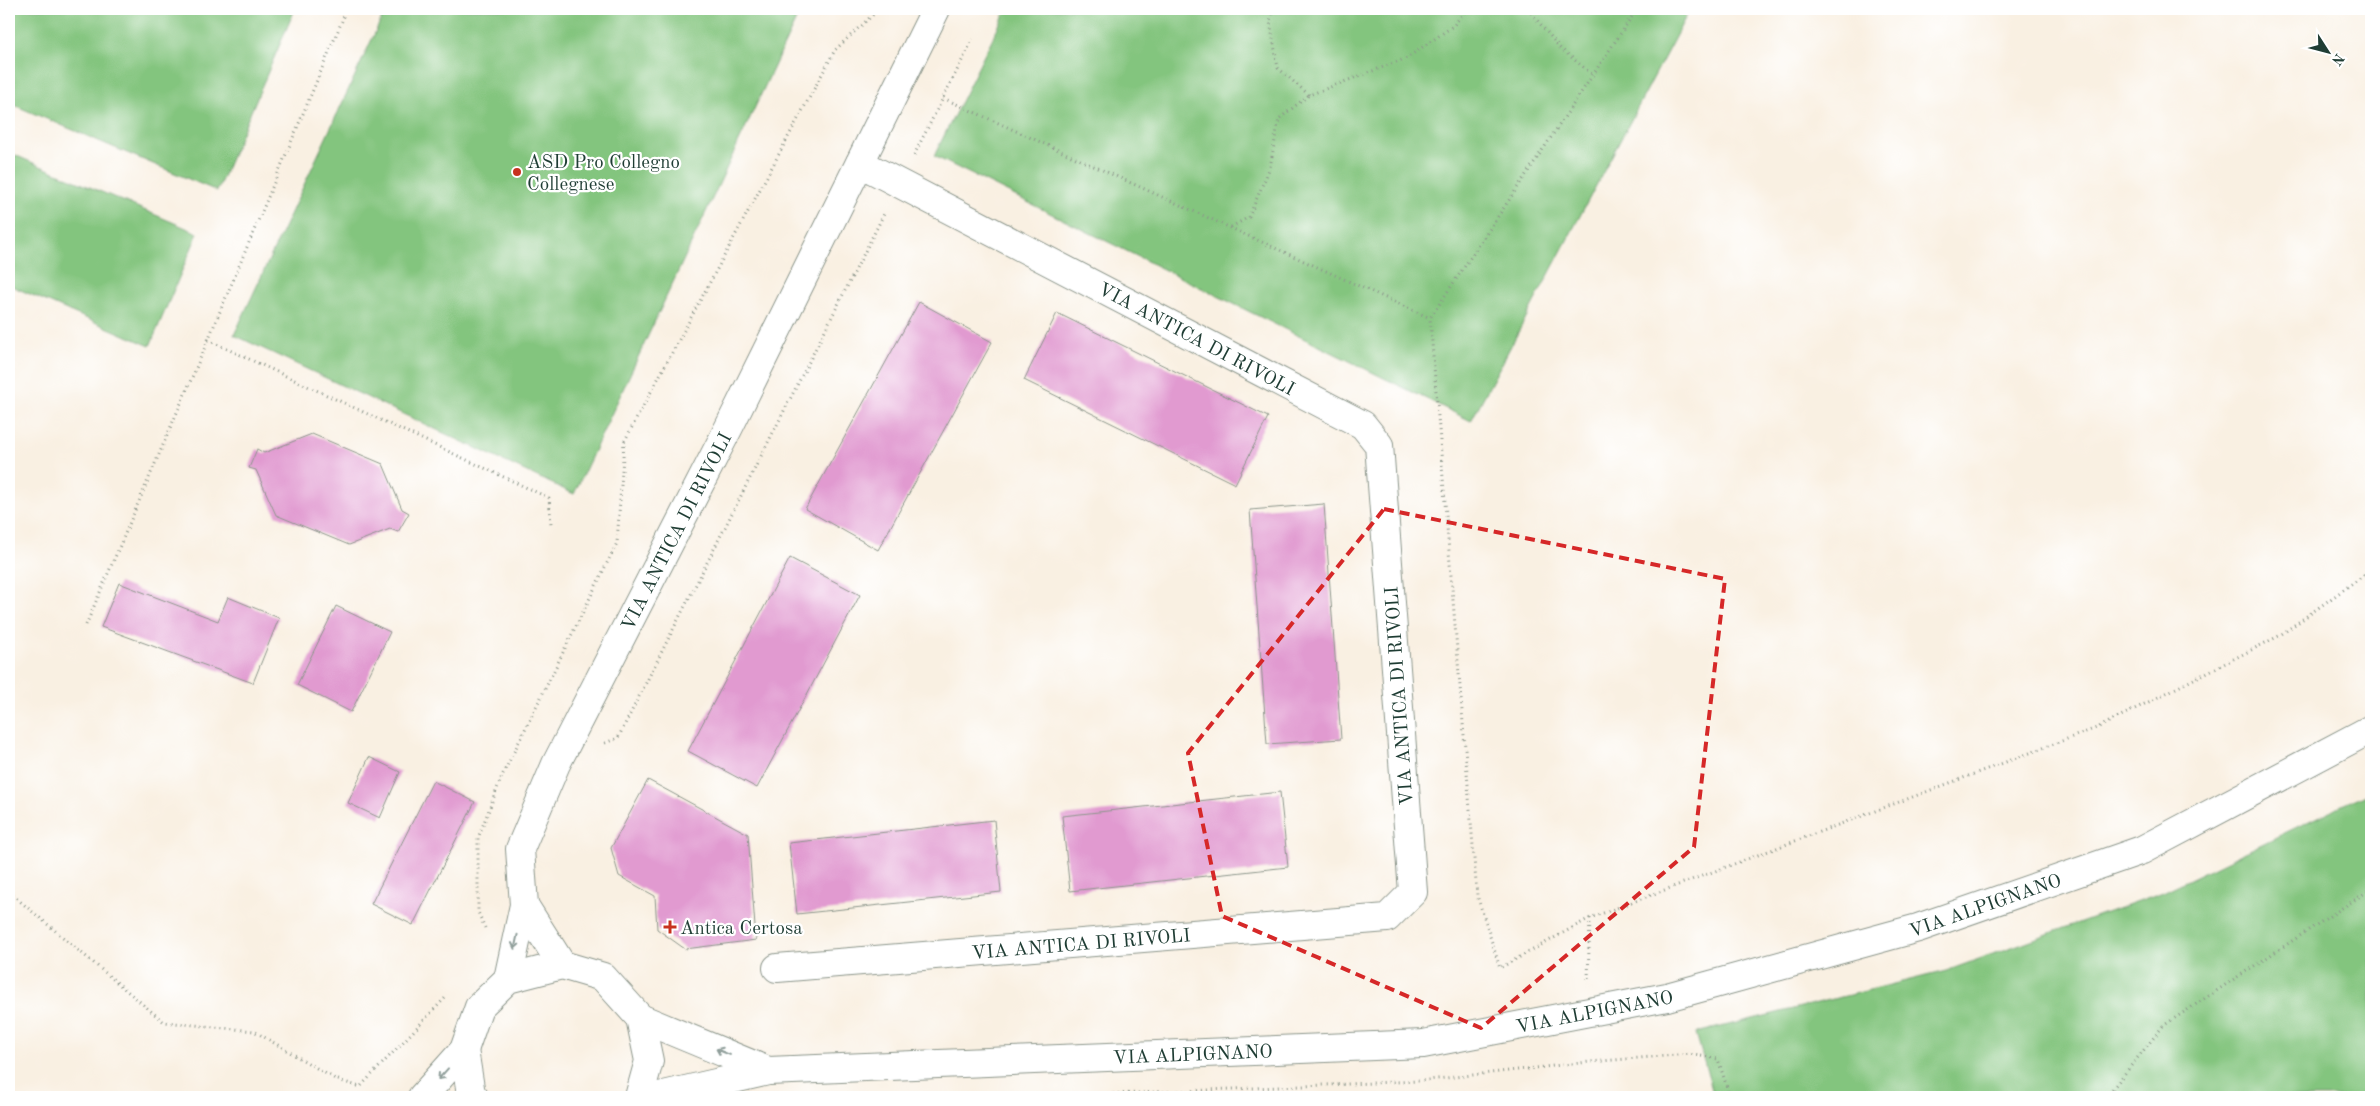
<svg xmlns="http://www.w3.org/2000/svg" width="2380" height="1106" viewBox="0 0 2380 1106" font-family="'Old Standard TT',serif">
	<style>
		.green { fill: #83c57e; stroke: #518159 }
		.building { fill: #e19ad0 }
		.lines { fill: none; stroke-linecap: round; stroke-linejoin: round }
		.street-casing { stroke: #8c968b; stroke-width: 30 }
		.secondary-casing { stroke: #8c968b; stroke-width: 30 }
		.path { stroke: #8c968b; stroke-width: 3; stroke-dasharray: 1 4; stroke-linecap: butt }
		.street { stroke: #fff; stroke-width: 28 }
		.secondary { stroke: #fff; stroke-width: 28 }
		.oneway { stroke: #8f9e9a }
		.marked { fill: none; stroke: #d62828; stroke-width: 4; stroke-dasharray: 10 6; stroke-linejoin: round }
		.poi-dot { fill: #c8321e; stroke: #fff; stroke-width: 2 }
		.labels { text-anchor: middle; stroke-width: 4.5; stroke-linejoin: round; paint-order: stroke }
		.poi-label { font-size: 19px; fill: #1f3d34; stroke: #fff; text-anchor: start }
		.street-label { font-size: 19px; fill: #1f3d34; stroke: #fff }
	</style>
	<rect width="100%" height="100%" fill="#fff"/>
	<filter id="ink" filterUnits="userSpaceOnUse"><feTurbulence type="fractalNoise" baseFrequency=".02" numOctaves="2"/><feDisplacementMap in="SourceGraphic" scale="10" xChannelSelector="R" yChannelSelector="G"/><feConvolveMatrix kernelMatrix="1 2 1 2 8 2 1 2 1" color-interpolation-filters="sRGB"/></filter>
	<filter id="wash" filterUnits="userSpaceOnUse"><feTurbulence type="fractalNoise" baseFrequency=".0096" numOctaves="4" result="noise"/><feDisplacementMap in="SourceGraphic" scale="20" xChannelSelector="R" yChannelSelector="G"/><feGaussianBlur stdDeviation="1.12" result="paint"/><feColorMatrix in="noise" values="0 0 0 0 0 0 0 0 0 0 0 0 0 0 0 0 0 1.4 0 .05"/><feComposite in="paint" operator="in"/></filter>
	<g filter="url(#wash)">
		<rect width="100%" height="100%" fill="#f9f0e2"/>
		<path class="green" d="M9 9H295L217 191 9 103Z
			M386 9H801L574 494 234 335Z
			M1007 9H1690L1471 421 934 156Z
			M10 153 198 233 150 346 9 285Z
			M2371 791V1097H1714L1696 1033 1946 971 2163 892Z"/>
		<g id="blocks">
			<path class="building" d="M919 302 992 342 878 550 805 509Z
				M1057 313 1268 417 1235 484 1024 380Z
				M312 434 383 464 402 509 409 513 398 532 390 529 349 545 276 515 256 470 249 468 257 449 264 453Z
				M1324 504 1341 739 1267 744 1250 510Z
				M790 558 860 595 757 788 688 751Z
				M119 583 218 621 228 597 279 618 253 683 101 627Z
				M336 606 390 632 351 712 297 685Z
				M369 757 400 772 380 818 348 803Z
				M648 780 748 834 756 940 685 949 657 929 655 896 619 876 611 848Z
				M433 781 475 802 413 925 371 904Z
				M1280 792 1288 867 1070 891 1062 816Z
				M994 820 1001 892 797 914 789 843Z"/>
		</g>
	</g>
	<g filter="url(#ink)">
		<use href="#blocks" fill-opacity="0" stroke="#8c968b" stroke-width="1"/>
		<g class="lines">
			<g class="street-casing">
				<g id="street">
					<path d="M524 905 562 965"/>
					<path id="s1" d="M777 968 1387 918 1413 892 1379 445 1363 425 860 163"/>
					<path id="s2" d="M508 979 524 905 520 849 556 764 729 427 936 9"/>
				</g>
			</g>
			<g class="secondary-casing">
				<g id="secondary">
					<path d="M640 1018 768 1071"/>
					<path d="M464 1050 471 1094 474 1097"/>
					<path d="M422 1097 464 1050 479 1007 508 979 562 965 603 977 640 1018 649 1061 639 1097"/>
					<path id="s3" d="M655 1097 768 1071 1423 1044 1667 997 1918 928 2142 850 2371 729"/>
				</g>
			</g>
			<path class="path" d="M1273 9 1270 21 1278 68 1309 95
				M1528 9 1560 48 1593 75
				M943 98 1430 318
				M914 155 973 39
				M1231 227 1249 217 1270 167 1279 119 1309 95 1407 58 1453 26 1467 9
				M208 340 347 9
				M86 625 208 340 549 498 551 524
				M605 743 618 738 885 212
				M9 892 164 1022 254 1031 335 1079 360 1087 447 996
				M1590 918 1500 968 1477 895 1430 318 1637 9
				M485 928 478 912V838L502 776 617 543 624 442 835 50 879 9
				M1588 979 1590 918 2099 727 2279 636 2371 570
				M1043 1097 1419 1081 1589 1062 1689 1054 1718 1059 1730 1097
				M2106 1097 2163 1026 2371 889"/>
			<use href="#street" class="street"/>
			<use href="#secondary" class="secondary"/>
		</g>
		<defs><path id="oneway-shaft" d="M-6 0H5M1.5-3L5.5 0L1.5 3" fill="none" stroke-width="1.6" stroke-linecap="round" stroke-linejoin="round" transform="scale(1.25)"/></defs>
		<g class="oneway">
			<use href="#oneway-shaft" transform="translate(516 942) rotate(102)"/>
			<use href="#oneway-shaft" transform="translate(723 1052) rotate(-157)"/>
			<use href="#oneway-shaft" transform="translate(443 1074) rotate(132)"/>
		</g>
	</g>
	<path class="marked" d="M1384 509 1725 579 1694 847 1481 1028 1222 916 1188 753Z"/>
	<g class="poi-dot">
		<circle cx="517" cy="172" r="5"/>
		<path d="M667.5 919.5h5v5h5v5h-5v5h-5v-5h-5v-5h5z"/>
	</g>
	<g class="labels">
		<g class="poi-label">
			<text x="527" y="168">ASD Pro Collegno<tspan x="527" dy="22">Collegnese</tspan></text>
			<text x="680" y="934">Antica Certosa</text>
		</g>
		<g class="street-label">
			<text transform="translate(1197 338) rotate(28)" y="7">VIA ANTICA DI RIVOLI</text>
			<text dy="7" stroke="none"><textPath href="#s2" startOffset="486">VIA ANTICA DI RIVOLI</textPath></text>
			<text transform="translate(1398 696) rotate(-94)" y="7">VIA ANTICA DI RIVOLI</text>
			<text dy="7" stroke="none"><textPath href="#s3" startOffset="1351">VIA ALPIGNANO</textPath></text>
			<text dy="7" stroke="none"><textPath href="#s1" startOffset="305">VIA ANTICA DI RIVOLI</textPath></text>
			<text dy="7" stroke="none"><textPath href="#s3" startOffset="946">VIA ALPIGNANO</textPath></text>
			<text dy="7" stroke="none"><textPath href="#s3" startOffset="541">VIA ALPIGNANO</textPath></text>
		</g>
	</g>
	<rect width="2380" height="1106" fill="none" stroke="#fff" stroke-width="30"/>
	<g transform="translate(2328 52) rotate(126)" stroke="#ffffff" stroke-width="4" paint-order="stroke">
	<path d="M0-4L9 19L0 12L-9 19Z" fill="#1f3d34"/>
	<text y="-8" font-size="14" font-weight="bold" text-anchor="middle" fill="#1f3d34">N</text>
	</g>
</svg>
